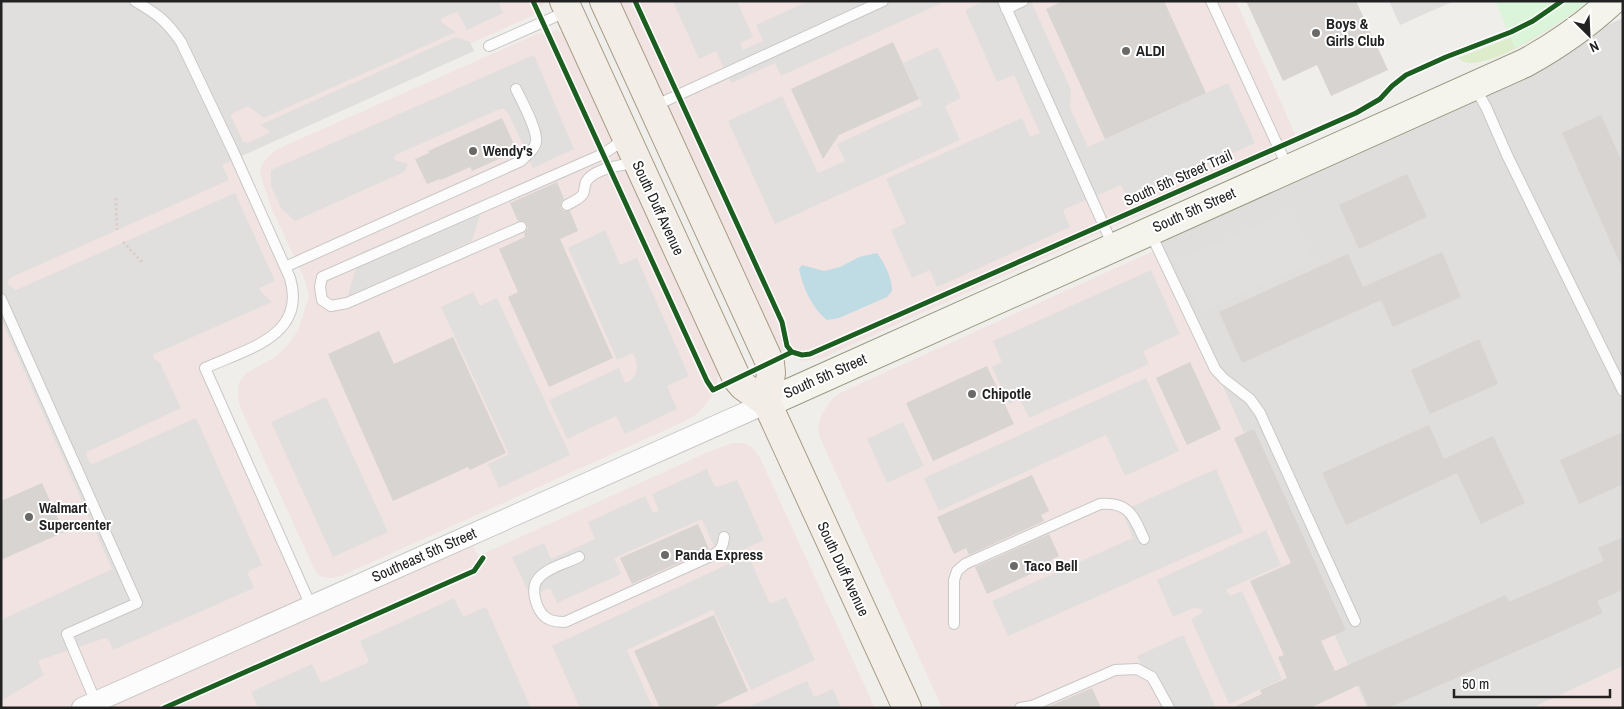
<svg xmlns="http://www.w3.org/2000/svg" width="1624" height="709" viewBox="0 0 1624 709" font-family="'Archivo Narrow',sans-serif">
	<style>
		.residential { fill: #dfdedc }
		.commercial { fill: #f1e3e1 }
		.grass { fill: #ddeccb }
		.park { fill: #daf5da }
		.parking { fill: #e0dfde }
		.water { fill: #bfdbe3 }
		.building { fill: #d7d4d2 }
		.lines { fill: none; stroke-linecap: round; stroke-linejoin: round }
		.lane-casing { stroke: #c9c8c7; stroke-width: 12 }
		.street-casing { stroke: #c9c8c7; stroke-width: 22 }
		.secondary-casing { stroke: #999a82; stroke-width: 30 }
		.primary-casing { stroke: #a79c86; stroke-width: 30 }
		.path { stroke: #dccecd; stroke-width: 3; stroke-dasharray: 2.5 2.5; stroke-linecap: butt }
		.lane { stroke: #fdfcfc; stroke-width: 10 }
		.street { stroke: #fdfcfc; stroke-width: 20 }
		.secondary { stroke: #f4f4ed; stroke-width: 28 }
		.primary { stroke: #f3ede7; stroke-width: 28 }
		.cycleway-casing { stroke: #fff; stroke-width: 8 }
		.cycleway { stroke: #1b5e20; stroke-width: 5 }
		.poi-dot { fill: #6a6968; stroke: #fff; stroke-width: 2 }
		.labels { text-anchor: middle; stroke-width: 4; stroke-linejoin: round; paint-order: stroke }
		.poi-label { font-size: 15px; font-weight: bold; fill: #222; stroke: #fff; text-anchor: start }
		.street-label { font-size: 15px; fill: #222; stroke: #fff }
	</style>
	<rect width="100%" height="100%" fill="#f0eeeb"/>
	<path class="residential" d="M1623 18V666L1532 708H1367L1215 369 1149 230Z"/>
	<path class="commercial" d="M1 1H545L538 13 233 151 294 291 283 327 205 367 311 605 468 536 478 556 704 454 732 443H744L751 446 760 458 875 708H1Z
		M618 1H1236L1299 143 822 358 803 361 789 355 774 344Z
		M557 30 566 35 719 370 715 391 704 407 694 416 681 423 341 576 330 578 322 577 317 574 312 564 240 407 238 394 239 383 246 373 274 358 288 345 298 330 309 297 305 280 272 209 263 183 260 172 262 164 273 152 284 146 537 34Z
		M1158 249 1215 369 1367 708H942L820 438 818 428 821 416 832 399 842 392Z
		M1623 666V708H1532Z"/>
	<path class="grass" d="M1589 1C1566 18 1492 71 1464 62 1464 62 1458 58 1458 58L1512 37Z"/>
	<path class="park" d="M1495 1H1589L1564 19 1515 48Z"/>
	<path class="parking" d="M1 1H498L503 13 467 30 458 12 453 13 441 19V22L456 32 264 118 248 106 233 113 231 116 243 142 248 143 269 133 270 131 260 125 456 37 470 42 474 51 222 165 229 180 10 278 8 281 9 285 16 290 235 193 275 281 260 288V291L272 302 154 354 153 358 160 363 181 408 87 452 86 454 90 463 93 464 196 418 262 565 249 571 248 574 254 588 113 650 108 639 105 638 40 660 38 662 44 675 1 701V620L112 569 1 319Z
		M673 1H737L753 37 740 43 743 50 763 41 756 25 809 1H946L781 76 775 63 731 83 716 51 699 59Z
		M984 1H1031L1071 90 1070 108 1088 147 1228 83 1255 143 1129 200 1121 185 1063 210 1070 227 937 287 930 270 912 278 891 230 906 223 886 179 1022 118 1030 137 1040 133 1014 75 997 82 965 10Z
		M1389 1H1454L1400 25Z
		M938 47 961 98 945 106 960 140 775 224 728 121 782 96 818 173 845 161 837 144 922 105 903 63Z
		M534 55 574 149 533 168 509 114 504 109H500L395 155 394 159 397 161 408 164 404 172 295 221 281 208 271 186V170Z
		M485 199 472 241 348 296 360 253Z
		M1291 211 1314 261 1201 312 1178 261Z
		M605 230 620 265 637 258 689 376 667 386 677 409 625 434 616 416 567 439 549 400 619 368 625 383 630 381 636 374 637 364 633 353 617 360 568 248Z
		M1151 270 1180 334 1143 351 1149 364 1029 418 1020 399 1009 404 992 367 1002 362 993 341Z
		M473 292 480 306 497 298 570 455 499 488 488 464 509 454 441 307Z
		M1146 378 1179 451 1125 476 1106 435 939 511 924 478Z
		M326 397 388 532 333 557 271 422Z
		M903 422 924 466 887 483 867 439Z
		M707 469 714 485 717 487 737 480 764 540 720 560 702 519 614 558 621 574 557 603 550 588 530 596 512 557 544 543 551 559 595 539 588 522 645 496 653 513 659 511 652 494Z
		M1216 469 1243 532 1008 636 992 601 1133 538 1122 511Z
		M1266 530 1281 565 1226 590 1230 596 1242 591 1282 679 1229 704 1191 619 1203 612 1201 609 1193 608 1173 617 1157 580Z
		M748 555 770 604 786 597 815 660 751 690 713 610 627 650 653 708H580L552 646Z
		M454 598 463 617 486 607 531 708H258L251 692 312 664 321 683 369 662 360 641Z
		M1183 635 1216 708H1161L1160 702 1137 656Z
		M807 681 814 697 833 689 841 708H746Z"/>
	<path class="water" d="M877 253C885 264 892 278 892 291L887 297 839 318 827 320C812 308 803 288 799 269L802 265 824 271 840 267 859 257Z"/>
	<path class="building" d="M1063 1H1164L1206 93 1105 139 1046 9Z
		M1246 1H1356L1388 70 1331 96 1317 65 1283 81Z
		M893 42 919 99 839 135 823 159 791 89Z
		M1601 115 1623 164V270L1562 133Z
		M502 118 517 151 472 171 470 167 441 180 440 179 427 184 415 159 429 153 428 151Z
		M1407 174 1427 217 1359 249 1339 205Z
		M557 182 564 199 561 202V208L564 211H570L578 231 560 239 613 358 549 387 508 297 518 292 499 249 525 237 524 233 528 228 525 222 518 221 510 203Z
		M1442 252 1461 297 1393 327 1381 300 1242 363 1219 312 1348 254 1363 287Z
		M379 331 394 364 453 337 506 453 470 470 468 467 393 501 328 354Z
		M1479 339 1498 384 1430 414 1411 370Z
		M1190 362 1221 429 1187 445 1156 378Z
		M987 366 1014 424 933 461 906 403Z
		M1429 425 1444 459 1493 436 1525 503 1481 524 1457 473 1346 525 1322 473Z
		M1254 429 1346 630 1321 641 1335 671 1506 595 1509 602 1604 561 1598 548 1623 537V590L1597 601 1603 613 1388 708H1369L1359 685 1310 708H1232L1262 694 1260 690 1287 678 1278 657 1284 655 1250 581 1291 563 1234 438Z
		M1623 432V484L1579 504 1560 460Z
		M1032 475 1049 511 1041 515 1044 521 969 555 966 548 954 554 937 517Z
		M42 483 64 532 1 560V501Z
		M698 524 709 549 632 584 620 558Z
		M1049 534 1059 556 1051 560 1053 564 987 594 975 567Z
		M714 615 748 691 711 708H660L634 651Z
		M1092 688 1101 708H1045Z"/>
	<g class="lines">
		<g class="lane-casing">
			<path id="lane" d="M135 1C157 14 166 20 181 42L233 151 290 278C307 336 247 349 205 368L311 606
				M1003 1 1113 246
				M1211 1 1288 168
				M1006 9 1023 1
				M489 46 568 11
				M1474 86 1486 107 1507 155 1623 391
				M652 107 883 1
				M567 205C572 202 580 199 583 194 585 191 584 186 586 182 593 169 622 164 635 164
				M521 227 347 303 331 306 322 300 320 287 322 277 603 154 615 146 624 135
				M1150 232 1215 369 1224 379 1250 399 1260 413 1355 621
				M285 267 521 161C526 156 535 149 536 142 538 130 521 100 516 89
				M1 299 137 603 67 634 97 705
				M579 557C567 563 546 568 538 579 530 588 536 607 543 615 548 621 557 622 565 622L711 556C720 551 723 548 724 537
				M954 624V580L957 571 965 564 1100 504C1129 502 1133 515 1144 539
				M1020 708 1032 706 1115 670 1137 669 1152 677 1169 708"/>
		</g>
		<g class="street-casing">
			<path id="street" d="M82 708 767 403"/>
		</g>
		<g class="secondary-casing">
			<path id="secondary" d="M767 403 1525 63C1556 46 1585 26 1612 1"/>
		</g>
		<g class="primary-casing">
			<path id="primary" d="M564 1 737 379 743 386 767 403 907 708
				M604 1 770 363 771 373 767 403"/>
		</g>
		<path class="path" d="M116 198 117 230
			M123 242 143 263"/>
		<use href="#lane" class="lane"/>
		<use href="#street" class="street"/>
		<use href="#secondary" class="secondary"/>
		<use href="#primary" class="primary"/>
		<g class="cycleway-casing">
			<path id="cycleway" d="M533 1 707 381 713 390 792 352
				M635 1 782 322 787 346 792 352
				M792 352 802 355 810 354 1356 113 1380 99 1392 86 1406 75 1446 57 1511 32 1533 21 1562 1
				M164 708 474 571 483 558"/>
		</g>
		<use href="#cycleway" class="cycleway"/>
	</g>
	<g class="poi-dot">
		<circle cx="1316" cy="33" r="5"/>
		<circle cx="1126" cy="51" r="5"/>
		<circle cx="473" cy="151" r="5"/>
		<circle cx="972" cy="394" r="5"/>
		<circle cx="29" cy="517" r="5"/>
		<circle cx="665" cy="555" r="5"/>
		<circle cx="1014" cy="566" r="5"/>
	</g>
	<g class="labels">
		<g class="poi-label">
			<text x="1326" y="29">Boys &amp;<tspan x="1326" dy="17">Girls Club</tspan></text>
			<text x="1136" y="56">ALDI</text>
			<text x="483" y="156">Wendy's</text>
			<text x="982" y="399">Chipotle</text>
			<text x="39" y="513">Walmart<tspan x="39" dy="17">Supercenter</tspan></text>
			<text x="675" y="560">Panda Express</text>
			<text x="1024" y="571">Taco Bell</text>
		</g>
		<g class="street-label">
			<text transform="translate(1178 178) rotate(-24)" y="5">South 5th Street Trail</text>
			<text transform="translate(658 208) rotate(65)" y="5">South Duff Avenue</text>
			<text transform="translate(1194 210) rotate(-24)" y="5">South 5th Street</text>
			<text transform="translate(825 376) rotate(-24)" y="5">South 5th Street</text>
			<text transform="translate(424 555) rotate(-24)" y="5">Southeast 5th Street</text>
			<text transform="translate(843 569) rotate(65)" y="5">South Duff Avenue</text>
		</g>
	</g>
	<rect width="1624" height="709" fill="none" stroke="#222222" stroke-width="5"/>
	<g transform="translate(1589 35) rotate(156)" stroke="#ffffff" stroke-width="4" paint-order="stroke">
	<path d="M0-4L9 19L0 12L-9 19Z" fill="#222222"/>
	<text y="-8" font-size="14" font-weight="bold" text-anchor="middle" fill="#222222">N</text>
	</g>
	<path d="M1454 689v8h156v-8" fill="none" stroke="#222222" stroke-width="2.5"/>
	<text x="1462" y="689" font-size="15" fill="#222222" stroke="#ffffff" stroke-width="4" paint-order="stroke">50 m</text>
</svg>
